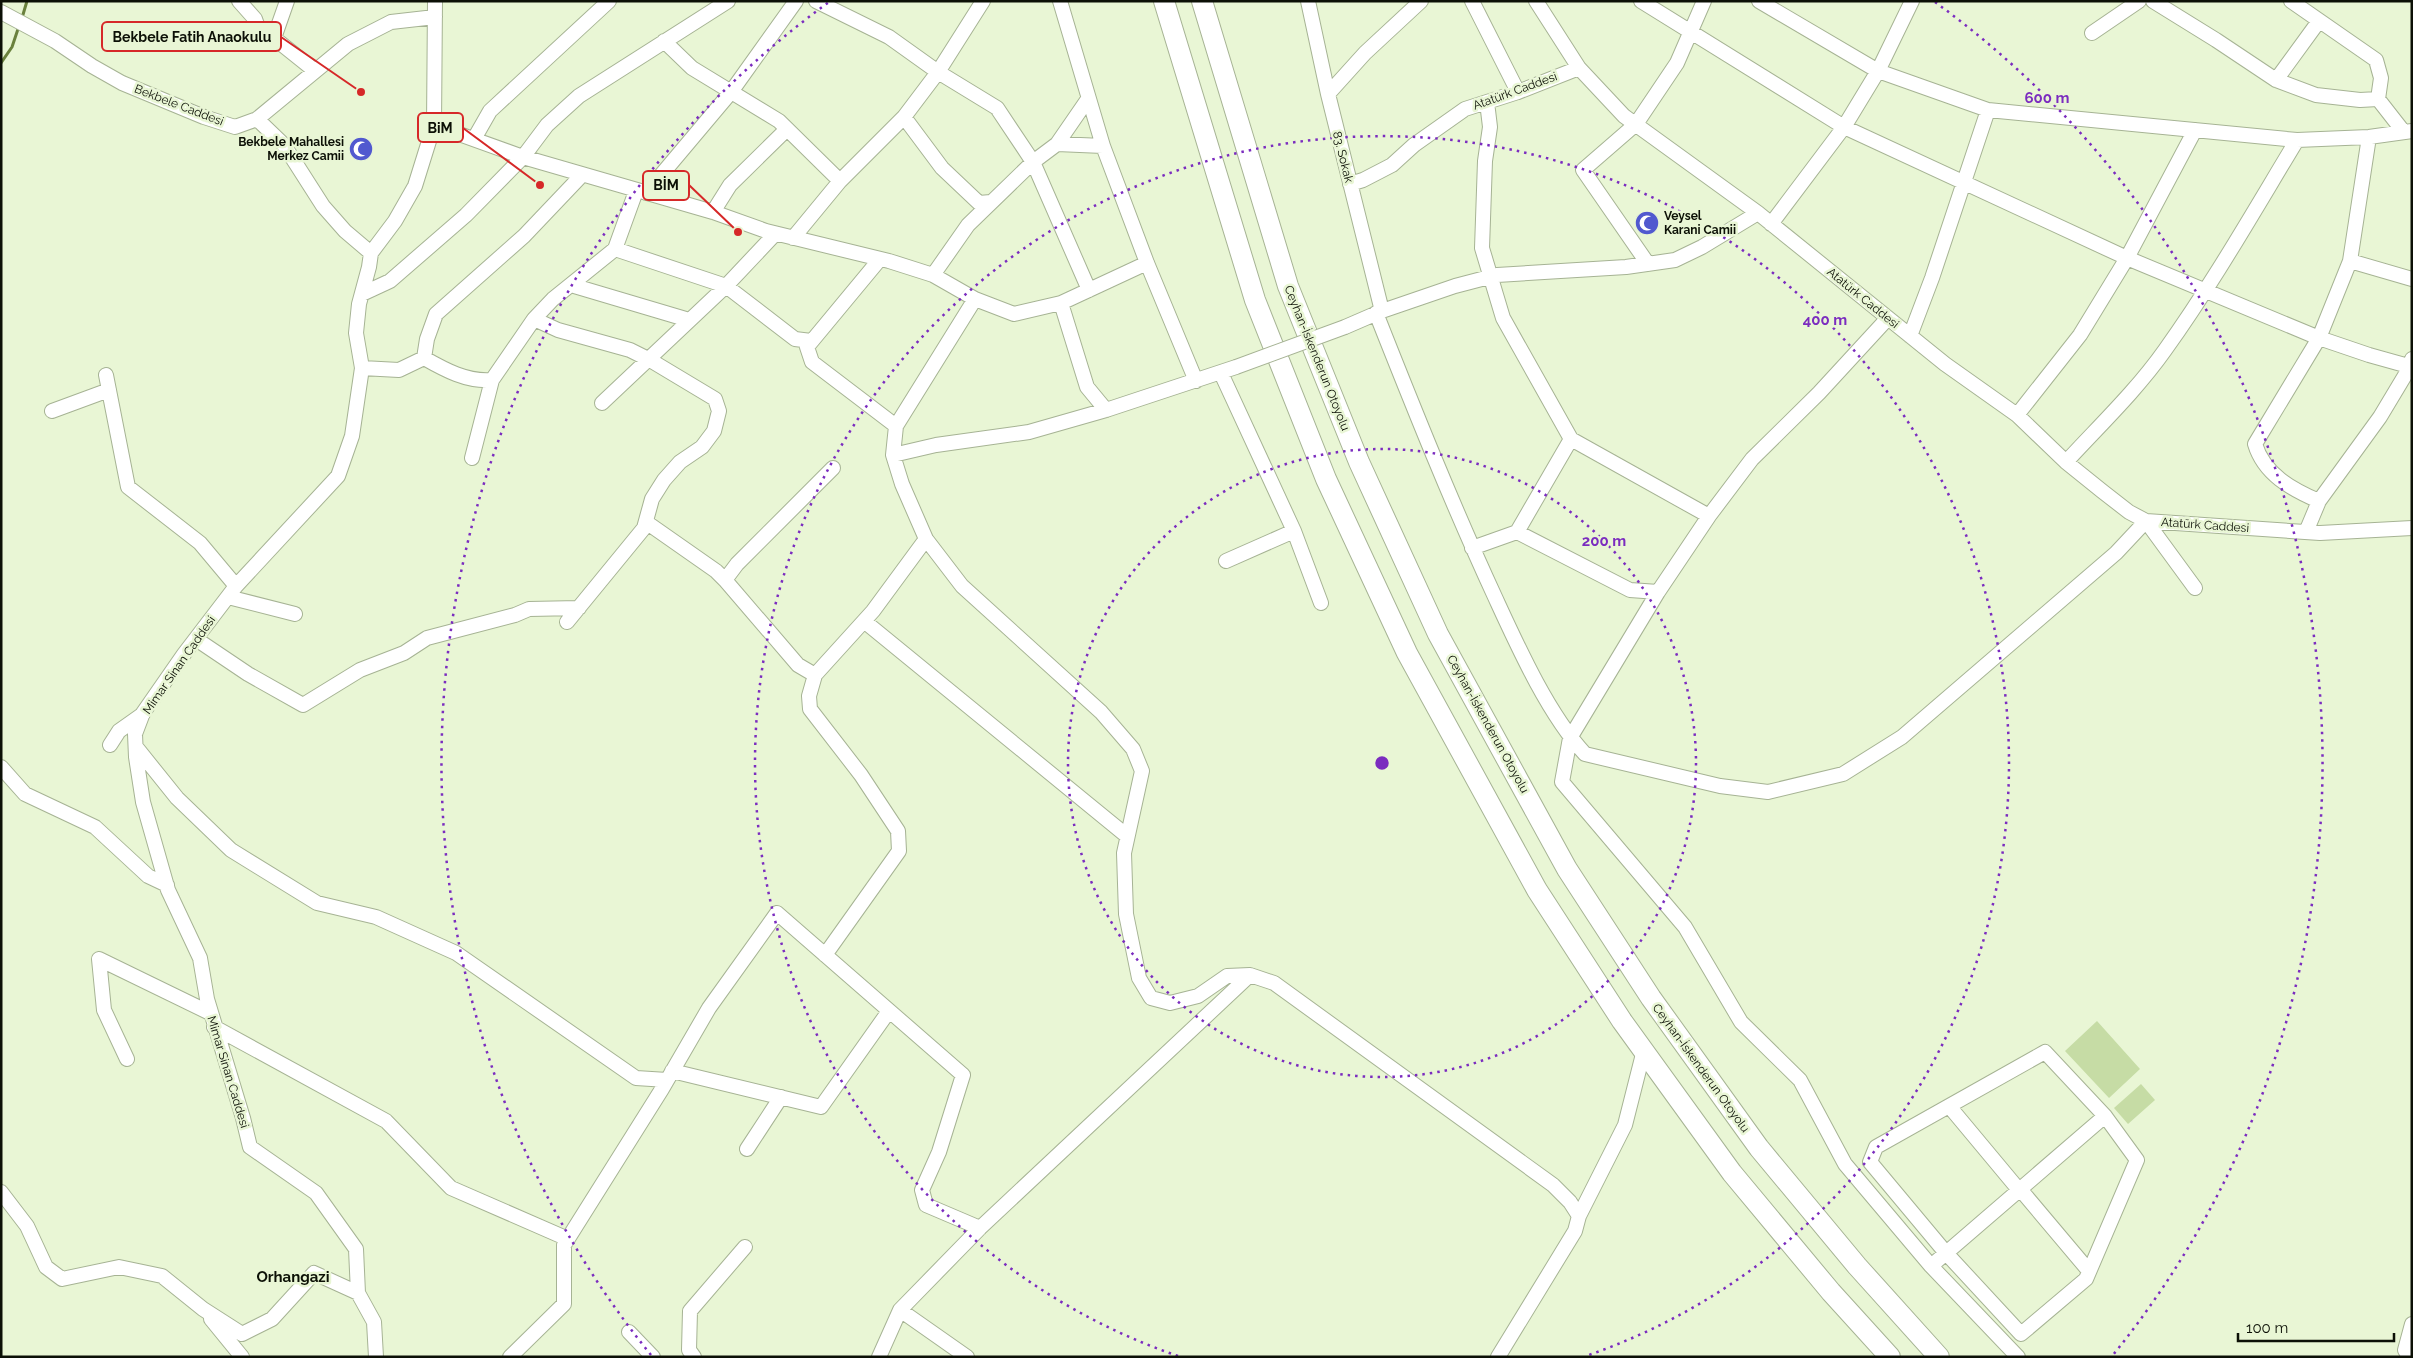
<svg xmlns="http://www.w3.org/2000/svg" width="2413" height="1358" viewBox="0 0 2413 1358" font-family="Raleway,sans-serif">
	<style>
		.green { fill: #c6dca5 }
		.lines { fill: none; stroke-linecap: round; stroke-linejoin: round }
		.stream { stroke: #6a813d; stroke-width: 3 }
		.minor-casing { stroke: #a6b394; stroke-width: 16 }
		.highway-casing { stroke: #a6b394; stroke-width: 22 }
		.minor { stroke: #fff; stroke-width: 14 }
		.highway { stroke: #fff; stroke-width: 20 }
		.minor-bridge-casing { stroke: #a6b394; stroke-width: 16; stroke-linecap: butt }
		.minor-bridge { stroke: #fff; stroke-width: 14 }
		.ring { fill: none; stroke: #7b2cbf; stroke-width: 2.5; stroke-dasharray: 2.5 5 }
		.labels { text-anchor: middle; stroke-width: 5; stroke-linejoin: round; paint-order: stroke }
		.street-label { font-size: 12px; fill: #0c1006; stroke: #e9f6d5 }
		.poi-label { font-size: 12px; font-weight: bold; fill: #0c1006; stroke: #e9f6d5; text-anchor: end }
		.quarter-label { font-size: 15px; font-weight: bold; fill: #0c1006; stroke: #e9f6d5 }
		.centre { fill: #7b2cbf; stroke: #e9f6d5; stroke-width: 2.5 }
		.ring-label { font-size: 15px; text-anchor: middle; font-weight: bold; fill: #7b2cbf; stroke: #e9f6d5; stroke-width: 5; stroke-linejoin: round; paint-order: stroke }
		.leader { fill: none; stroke: #d62828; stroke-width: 2 }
		.callout-dot { fill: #d62828; stroke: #e9f6d5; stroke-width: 2 }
		.callout { fill: #e9f6d5; stroke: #d62828; stroke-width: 2 }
		.callout-label { font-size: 14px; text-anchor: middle; font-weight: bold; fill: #0c1006 }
	</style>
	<rect width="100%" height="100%" fill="#e9f6d5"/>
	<path class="green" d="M2097 1021 2140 1069 2109 1098 2065 1051Z
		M2141 1084 2155 1100 2128 1124 2114 1108Z"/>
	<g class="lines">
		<path class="stream" d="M22 18 27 1
			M1 63 12 47 19 26"/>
		<g class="minor-casing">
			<path id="minor" d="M239 1 255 19 260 33 274 38 314 70
				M816 1 889 37 938 72 997 108 1033 162 1089 290
				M1060 1 1103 146 1147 263 1196 381
				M1308 1 1328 94 1382 311
				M1472 1 1518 92
				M1536 1 1579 68
				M1641 1 1844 127 2127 258 2319 338 2369 355 2412 367
				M1759 1 1878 71 1988 110 2297 140 2369 137 2412 131
				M2153 1 2216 40 2276 80 2316 95 2360 100 2378 99
				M2291 1 2376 60 2381 78 2378 99 2403 131
				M1 12 55 41 92 66 122 83 204 117 235 127 257 119 348 44 391 22 435 17
				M2092 33 2139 1
				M274 38 287 1
				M664 41 692 68 779 121 840 181
				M2276 80 2319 21
				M1328 94 1365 53 1421 1
				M1487 102 1490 127 1485 161 1482 248 1503 318 1571 439 1709 516
				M904 117 942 168 979 203 991 202
				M257 119 284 145 323 206 345 231 371 253
				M434 125 523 157 713 212 766 231 889 261 933 275 975 299 1014 314 1061 303 1147 263
				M474 139 490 111 609 1
				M1057 144 1103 146
				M1350 184 1363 180 1392 165 1414 145 1465 109 1518 92 1579 68 1624 116 1758 213 1945 364 2017 415 2066 462 2102 491 2129 512 2146 521 2320 533 2412 528
				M646 193 731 92 796 1
				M713 212 730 185 787 129
				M1771 224 1844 127 1878 71 1912 1
				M793 238 840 181 904 117 938 72 983 1
				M615 249 726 286 795 339 811 341
				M880 259 807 347 812 362 896 426
				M2350 261 2412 279
				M1648 264 1583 170 1636 124 1677 63 1704 1
				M933 275 968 225 1033 162 1057 144 1088 99
				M571 285 689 320
				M362 294 390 281 466 215 523 157 547 125 579 96 728 1
				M975 299 896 426 893 455 902 484 926 539 962 586 1101 712 1133 749 1142 771 1124 853 1126 914 1139 978 1151 998 1170 1003 1198 996 1227 976 1250 975 1274 983 1553 1185 1570 1202 1579 1216 1575 1231 1498 1357
				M1061 303 1087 387 1106 410
				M1376 313C1414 409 1452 504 1495 597 1518 647 1548 714 1585 754L1720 786 1768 792 1843 774 1902 737 2116 553 2146 521 2195 588
				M1888 318 1819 393 1752 459 1709 516 1658 592 1570 738 1562 782 1685 927 1741 1022 1800 1080 1845 1164 1931 1266 2018 1357
				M534 319 558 330 630 350 650 360 715 399 719 411 714 431 702 447 680 462 664 480 652 499 644 528 567 622
				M1345 327 1382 311 1455 286 1497 275 1626 267 1675 260 1702 247 1758 213
				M1910 336 1932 278 1988 110
				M424 358 427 339 436 314 524 236 582 175
				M362 368 399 370 424 358C445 370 467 382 492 380
				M1221 373 1294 531 1321 603
				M106 375 128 487 200 543 236 586
				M602 403 726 286 775 234
				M52 411 109 390
				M2017 415 2080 335 2127 258 2195 130
				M893 455 936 445 1029 432 1106 410 1236 367
				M472 458 492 380 534 319 553 299 615 249 636 191
				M2066 462C2099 426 2136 391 2165 350 2213 283 2254 211 2297 140
				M2319 501C2291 489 2264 474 2255 444L2319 338 2350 261 2369 137
				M646 522 716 571 725 580
				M1517 532 1630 590 1658 592
				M2306 532 2319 501 2380 417 2410 367 2412 359
				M1472 548 1517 532 1571 439
				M1226 561 1294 531
				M228 597 295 614
				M864 621 1127 836
				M196 639 248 674 303 705 360 670 404 653 427 638 515 615 529 609 579 608
				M815 675 798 665 725 580 737 564 833 468
				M110 745 119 731 143 714
				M136 747 177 798 231 850 317 903 376 917 456 953 636 1078 667 1080
				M1 767 25 794 95 827 148 876 167 885
				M825 955 899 851 898 831 861 775 810 709 809 696 815 675 873 611 926 539
				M214 1027 386 1121 451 1188 568 1239
				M2045 1052 2105 1116 2137 1160 2086 1279 2021 1334 1946 1253 1870 1162 1876 1147Z
				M127 1059 104 1010 99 959 210 1013
				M672 1071 821 1107 889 1011
				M1949 1106 2019 1190
				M747 1149 781 1097
				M2020 1189 2089 1271
				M1 1192 27 1226 46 1267 62 1279 119 1267 162 1276 203 1309 242 1334 272 1319 314 1273 358 1293
				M1579 1216 1625 1125 1644 1050
				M1931 1266 2105 1116
				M900 1310 967 1357
				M211 1319 242 1357
				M629 1332 653 1357
				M376 1357 374 1322 358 1293 356 1249 316 1193 250 1147 243 1118 207 999 200 958 168 890 143 802 136 757 135 734 143 713 184 654 236 586 338 476 352 436 362 368 356 333 359 304 369 267 371 253 395 221 415 186 434 125 435 1
				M510 1357 564 1304V1245L662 1089 709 1008 777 913 963 1075 939 1152 922 1190 926 1205 980 1228
				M694 1357 689 1350 690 1311 745 1247
				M879 1357 900 1310 980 1228 1250 975
				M2409 1357 2405 1350 2412 1324"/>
		</g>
		<g class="highway-casing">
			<path id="highway" d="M1164 1 1255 300 1326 479 1407 653 1537 890 1622 1021 1732 1173 1831 1292 1890 1357
				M1202 1 1288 286 1359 462 1438 634 1567 869 1651 998 1759 1148 1857 1266 1939 1357"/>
		</g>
		<use href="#minor" class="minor"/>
		<use href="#highway" class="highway"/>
		<g class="minor-bridge-casing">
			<path id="minor-bridge" d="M1236 367 1345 327"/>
		</g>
		<use href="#minor-bridge" class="minor-bridge"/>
	</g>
	<g class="ring">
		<circle cx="1382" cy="763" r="314"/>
		<path d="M1178 1356A627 627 0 1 1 1586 1356"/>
		<path d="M651 1355A941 941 0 0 1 829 2M1935 2A941 941 0 0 1 2113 1355"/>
	</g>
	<defs>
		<g id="mosque-disc" transform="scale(1.25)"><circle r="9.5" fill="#5159cf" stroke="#e9f6d5"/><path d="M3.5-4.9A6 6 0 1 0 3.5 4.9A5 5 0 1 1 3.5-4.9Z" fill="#fff"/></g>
	</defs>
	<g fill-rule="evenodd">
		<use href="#mosque-disc" x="361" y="149"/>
		<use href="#mosque-disc" x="1647" y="223"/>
	</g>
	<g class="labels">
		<g class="street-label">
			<text transform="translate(1515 91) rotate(-20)" y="4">Atatürk Caddesi</text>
			<text transform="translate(179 105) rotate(21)" y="4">Bekbele Caddesi</text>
			<text transform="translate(1343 157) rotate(76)" y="4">83. Sokak</text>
			<text transform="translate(1863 298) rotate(39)" y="4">Atatürk Caddesi</text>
			<text transform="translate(1317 358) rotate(68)" y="4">Ceyhan-İskenderun Otoyolu</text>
			<text transform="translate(2205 525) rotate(4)" y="4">Atatürk Caddesi</text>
			<text transform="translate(179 665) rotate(-55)" y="4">Mimar Sinan Caddesi</text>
			<text transform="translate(1488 724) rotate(61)" y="4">Ceyhan-İskenderun Otoyolu</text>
			<text transform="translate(1701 1068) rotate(54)" y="4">Ceyhan-İskenderun Otoyolu</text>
			<text transform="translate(228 1072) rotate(73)" y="4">Mimar Sinan Caddesi</text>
		</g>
		<g class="poi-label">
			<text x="344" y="146">Bekbele Mahallesi<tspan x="344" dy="14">Merkez Camii</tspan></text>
			<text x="1664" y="220" text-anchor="start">Veysel<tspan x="1664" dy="14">Karani Camii</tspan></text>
		</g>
		<g class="quarter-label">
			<text x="293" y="1282">Orhangazi</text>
		</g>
	</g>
	<circle cx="1382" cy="763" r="8" class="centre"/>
	<g class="ring-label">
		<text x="2047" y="103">600 m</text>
		<text x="1825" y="325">400 m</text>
		<text x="1604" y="546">200 m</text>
	</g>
	<path class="leader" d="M361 92L281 37M540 185L463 128M738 232L689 185"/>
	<g class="callout-dot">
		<circle cx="361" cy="92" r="5"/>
		<circle cx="540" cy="185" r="5"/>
		<circle cx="738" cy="232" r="5"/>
	</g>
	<g class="callout">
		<rect x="102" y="22" width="179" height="29" rx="5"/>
		<rect x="418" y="113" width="45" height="29" rx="5"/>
		<rect x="643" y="171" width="46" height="29" rx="5"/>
	</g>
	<g class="callout-label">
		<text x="192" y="42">Bekbele Fatih Anaokulu</text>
		<text x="440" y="133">BiM</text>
		<text x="666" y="190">BİM</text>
	</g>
	<rect width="2413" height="1358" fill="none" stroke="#0c1006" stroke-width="5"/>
	<path d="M2238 1333v8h156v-8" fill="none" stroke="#0c1006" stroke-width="2.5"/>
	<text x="2246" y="1333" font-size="15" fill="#0c1006" stroke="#e9f6d5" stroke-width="4" paint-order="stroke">100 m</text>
</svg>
